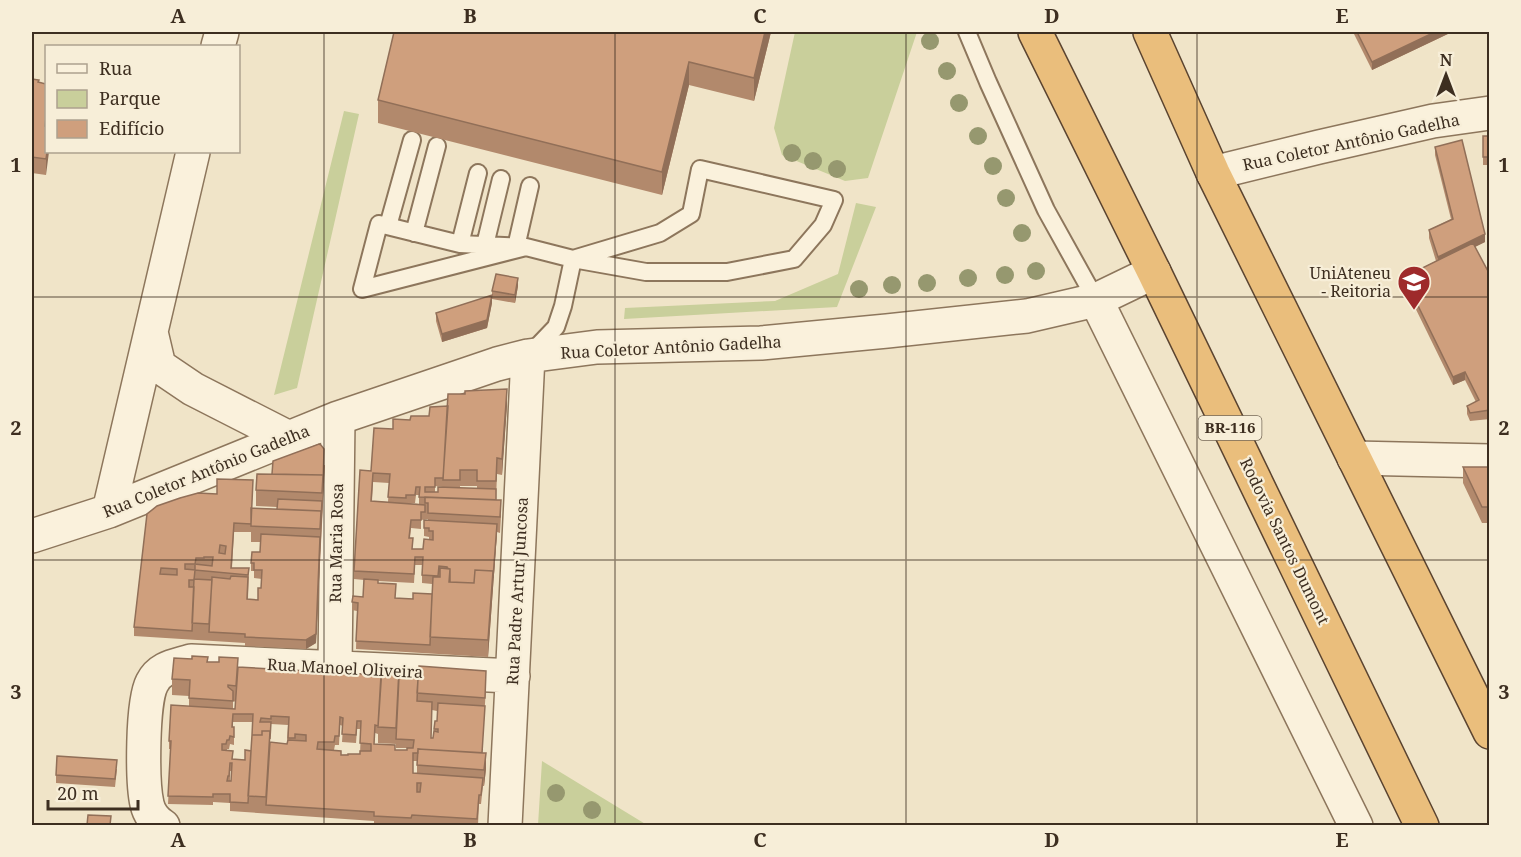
<svg xmlns="http://www.w3.org/2000/svg" width="1521" height="857" viewBox="0 0 1521 857" font-family="'Noto Serif',serif">
	<style>
		.green { fill: #c9cf9b }
		.lines { fill: none; stroke-linecap: round; stroke-linejoin: round }
		.service-casing { stroke: #8d765c; stroke-width: 20 }
		.minor-casing { stroke: #8d765c; stroke-width: 36 }
		.trunk-casing { stroke: #5b4430; stroke-width: 36 }
		.service { stroke: #faf1dc; stroke-width: 16 }
		.minor { stroke: #faf1dc; stroke-width: 33 }
		.trunk { stroke: #eabe7c; stroke-width: 33 }
		.tree { fill: #96986f }
		.wall { fill: #b2896c; fill-rule: evenodd }
		.shaded-wall { fill: #916f58 }
		.building { fill: #cf9f7d; stroke: #916f58; stroke-width: 1.5; fill-rule: evenodd }
		.grid { fill: none; stroke: #3d2e20; stroke-width: 1.5; stroke-opacity: 0.55 }
		.labels { text-anchor: middle; stroke-width: 4.5; stroke-linejoin: round; paint-order: stroke }
		.shield { fill: #f7eed8; stroke: #756857; stroke-width: 1.5 }
		.shield-label { font-size: 15px; font-weight: bold; fill: #3d2e20 }
		.street-label { font-size: 16px; fill: #3d2e20; stroke: #f7eed8 }
		.poi-label { font-size: 16px; fill: #3d2e20; stroke: #f7eed8; text-anchor: end }
		.neatline { fill: none; stroke: #3d2e20; stroke-width: 2 }
		.grid-label { font-size: 20px; text-anchor: middle; font-weight: bold; fill: #3d2e20 }
	</style>
	<rect width="100%" height="100%" fill="#f0e4c8"/>
	<path class="green" d="M795 32H917L868 178 845 181 782 155 774 128Z
		M344 111 359 114 297 388 274 395Z
		M856 203 876 207 837 307 624 319 625 308 775 301 838 274Z
		M542 761 647 825H538Z"/>
	<g class="lines">
		<g class="service-casing">
			<path id="service" d="M967 32 988 82 1046 210 1096 300
				M700 169 834 200 823 225 794 259 727 272H646L573 259 660 233 691 214Z
				M388 226 412 140
				M414 233 437 146
				M460 244 478 173
				M485 245 501 179
				M516 247 530 186
				M526 247 362 289 379 224 460 244 526 247 573 259 563 306 556 327 533 351"/>
		</g>
		<g class="minor-casing">
			<path id="minor" d="M218 46 222 32
				M1213 173 1319 147 1433 121 1490 113
				M1096 300 1356 826
				M151 332 159 366 193 389 289 438
				M1354 458 1490 461
				M109 511 193 152
				M32 536 109 511 338 418 497 364 528 356 597 347 761 343 887 331 1027 316 1096 300 1154 272
				M335 667 338 418
				M163 826C155 821 149 813 147 804 142 782 142 702 152 683 160 667 175 666 191 661L513 676
				M505 826 528 356"/>
		</g>
		<g class="trunk-casing">
			<path id="trunk" d="M1035 32 1154 272 1422 826
				M1150 32 1213 173 1490 732"/>
		</g>
		<use href="#service" class="service"/>
		<use href="#minor" class="minor"/>
		<use href="#trunk" class="trunk"/>
	</g>
	<g class="tree">
		<circle cx="930" cy="41" r="9"/>
		<circle cx="947" cy="71" r="9"/>
		<circle cx="959" cy="103" r="9"/>
		<circle cx="978" cy="136" r="9"/>
		<circle cx="792" cy="153" r="9"/>
		<circle cx="813" cy="161" r="9"/>
		<circle cx="993" cy="166" r="9"/>
		<circle cx="837" cy="169" r="9"/>
		<circle cx="1006" cy="198" r="9"/>
		<circle cx="1022" cy="233" r="9"/>
		<circle cx="1036" cy="271" r="9"/>
		<circle cx="1005" cy="275" r="9"/>
		<circle cx="968" cy="278" r="9"/>
		<circle cx="927" cy="283" r="9"/>
		<circle cx="892" cy="285" r="9"/>
		<circle cx="859" cy="289" r="9"/>
		<circle cx="556" cy="793" r="9"/>
		<circle cx="592" cy="810" r="9"/>
	</g>
	<path class="wall" d="M394 32H771L754 101 689 85 662 195 378 123V100Z
		M1353 32H1452L1372 70Z
		M32 79 39 82 46 84V175L32 173V175Z
		M1483 136H1490V165H1483Z
		M1435 147 1485 242 1475 247 1490 275V419L1470 421 1467 414V406L1476 402 1465 380 1453 385 1404 285V277L1436 261 1429 238V230L1451 219 1435 155Z
		M518 286 515 303 492 299V291Z
		M492 303 487 328 442 342 436 321V313Z
		M507 405 502 475 497 474 496 500 501 516 500 533 497 532 488 657 356 649 357 611 352 610 353 596 363 597 364 580 354 579V571L371 471 393 429 410 420ZM373 482 389 483 388 502 372 501ZM435 486 443 487 438 492H435ZM460 486H477V489L460 488ZM416 495H419V504L406 503H415ZM428 519V521L424 520V536L429 537V540L423 549H412L410 538 411 528 421 529V520ZM415 565H422V583L432 584V594L413 599 395 598 378 583V581L414 583Z
		M325 465 316 643 306 649 245 646V643L134 636V627L147 514 252 508 277 509V507L256 506V490L272 474ZM234 532H251V542H261L260 552 251 563V571H254V578L262 579 261 588 258 600 248 599 249 568H232Z
		M1463 467H1490V538L1488 535V523H1482L1463 483Z
		M208 662 238 667 399 677 486 687 482 753 486 769 484 786H483L481 804H479L478 825H444L412 824 411 825H392L374 824V821L230 811V803L213 802V805L168 804 171 749H169V741L189 706V696L172 695V679ZM233 701 236 702 235 709H233ZM432 710 437 711V721H435L434 731 433 738H431ZM233 722H253L251 751 245 760 233 759 227 750V749H229L230 744 234 745V727H233ZM271 724 288 725 287 744 270 742ZM340 725 343 726 342 742 356 743 357 729H361L360 754 341 755 334 750 335 745H339ZM375 733 378 734V743L396 744V748H407V750H395L374 744ZM413 761H417V773H413ZM230 771H232L231 781H230Z
		M117 769 115 787 56 783V775Z"/>
	<path class="shaded-wall" d="M765 32H771L754 101V78Z
		M1435 32H1452L1372 70V62Z
		M689 62V85L662 195V172Z
		M47 152H49L46 175V159Z
		M1485 234V242L1438 265V257Z
		M518 278V286L515 303V295Z
		M492 295V303L487 328 442 342V334Z
		M1465 372V380L1453 385V377Z
		M507 389V405L502 475V459Z
		M325 457 316 643 306 649V640L320 537Z
		M497 524V533L488 657V640Z
		M486 753V769L484 786V770Z"/>
	<path class="building" d="M394 32H765L754 78 689 62 662 172 378 100Z
		M1357 32H1435L1372 62Z
		M32 79 39 80 38 82 46 84V117L45 126H46L47 152 46 159 32 157V159Z
		M1483 136H1490V157H1483Z
		M1462 140 1485 234 1438 257 1429 230 1453 219 1435 147Z
		M1473 243 1490 275V410L1470 413 1467 406 1479 400 1465 372 1453 377 1404 277Z
		M496 274 518 278 515 295 492 291Z
		M492 295 487 320 442 334 436 313Z
		M507 389 502 459 497 458 496 481H477V470H460V480H443L448 394H465V391Z
		M448 406 443 478H435V487H425V492H438V487L496 489V500L419 497 420 487H416L415 495H406V498L388 497 390 474 373 473 371 501 425 505V512H421V520H411L409 538H413L412 549H423L424 539 433 540V531H429V528H424V520L497 524 493 578V571L475 570 474 583 450 582V569L447 568V567L439 566 438 576 422 575 423 557H415L414 574 354 571 360 470 371 471 374 428 393 429V419L410 420 411 416H429L430 407Z
		M319 444 321 445 324 449 323 483V475L272 474 273 461Z
		M1463 467H1490V507H1482Z
		M257 474 323 475 322 493 256 490Z
		M217 479 253 480 251 524 234 523 231 568H249L248 575 195 570 194 580H189V587H194L192 631 134 627 147 514 157 506 180 498 198 493 217 494ZM220 545 226 546 225 554 219 553ZM204 557H213L212 566 195 564 196 558H204ZM185 564H195V570L185 569ZM161 568 177 569V575L160 574Z
		M425 497 501 500 500 517 428 513V503H425Z
		M278 499 322 501 321 519V511L277 509Z
		M251 508 321 511 320 529 251 526Z
		M261 534 320 537 316 634 306 640 245 637V634L209 632 212 577 230 579 231 576 248 577 247 599 258 600V588H261L262 570H254V563H251L252 552H260Z
		M440 568 450 569 449 582 474 583 475 570 493 571 488 640 430 637 433 577H440Z
		M194 579 212 580 209 624 192 623Z
		M364 579 378 580V583L396 584 395 598 413 599V593L432 594 430 645 356 641 358 603 352 602 353 596 363 597Z
		M192 656 208 657 207 662H219V657L238 658 236 686 228 685V687L233 691V701L189 698 190 680 172 679 174 658 192 659Z
		M419 666 486 671 485 698 417 693Z
		M238 667 381 675 378 726 375 725 374 744 395 745V750H407V748H413L414 740 396 739 399 677 418 678 417 701 432 702 431 738H433L434 731 438 732V729H434L435 721H437L438 703 485 706 482 753 418 749V753H413V773L483 778 481 795H479L477 819 412 815 411 818 392 817 374 816V812L266 805 270 742 287 744 288 740 306 741V735L295 734V738H288L289 717 271 716V719L261 718 260 722H271L270 739V731H262V735H252L253 714H233L232 727H234V737L230 736 229 740H227L226 744H222V750L233 751 232 759 245 760V750L251 751 248 803 230 802V794H213V797L168 796 171 741H169L171 705 235 709ZM340 717 343 718 342 734 356 735 357 721H361L360 743 371 744V751H360V754H348V755H341V751L317 749 318 742H334L335 736H339ZM230 763H232L231 781H227L228 776H229ZM417 783H421L420 792H417Z
		M382 668 399 669 396 728 378 727Z
		M262 731H270L266 797 248 796 252 735H262Z
		M418 749 486 753 484 770 417 765Z
		M57 756 117 760 115 779 56 775Z
		M88 815 111 816 110 825H87Z"/>
	<path class="grid" d="M324 32V826M615 32V826M906 32V826M1197 32V826M32 297H1490M32 560H1490"/>
	<defs>
		<g id="university-pin" transform="scale(1.725)"><path d="M0 17L-7.5 6A9.5 9.5 0 1 1 7.5 6Z" fill="#9e2a2b" stroke="#f7eed8"/><path d="M0-5L7-2L0 1L-7-2ZM-4 1L0 2.5L4 1V4Q0 6-4 4Z" fill="#fff"/></g>
	</defs>
	<g fill-rule="evenodd">
		<use href="#university-pin" x="1414" y="282"/>
	</g>
	<g class="labels">
		<rect class="shield" x="1198.5" y="416" width="63" height="24" rx="4.5"/>
		<g class="shield-label">
			<text x="1230" y="433">BR-116</text>
		</g>
		<g class="street-label">
			<text transform="translate(1351 142) rotate(-12)" y="6">Rua Coletor Antônio Gadelha</text>
			<text transform="translate(671 347) rotate(-3)" y="6">Rua Coletor Antônio Gadelha</text>
			<text transform="translate(206 471) rotate(-22)" y="6">Rua Coletor Antônio Gadelha</text>
			<text transform="translate(1285 541) rotate(64)" y="6">Rodovia Santos Dumont</text>
			<text transform="translate(336 543) rotate(-89)" y="6">Rua Maria Rosa</text>
			<text transform="translate(517 591) rotate(-87)" y="6">Rua Padre Artur Juncosa</text>
			<text transform="translate(345 668) rotate(3)" y="6">Rua Manoel Oliveira</text>
		</g>
		<g class="poi-label">
			<text x="1391" y="279">UniAteneu<tspan x="1391" dy="18">- Reitoria</tspan></text>
		</g>
	</g>
	<rect width="1521" height="857" fill="none" stroke="#f7eed8" stroke-width="66"/>
	<rect x="45" y="45" width="195" height="108" fill="#f7eed8" stroke="#ada18e" stroke-width="1.5"/>
	<rect x="57" y="64" width="30" height="9" fill="#faf1dc" stroke="#ada18e" stroke-width="1.5"/>
	<text x="99" y="75" font-size="18" fill="#3d2e20">Rua</text>
	<rect x="57" y="90" width="30" height="18" fill="#c9cf9b" stroke="#ada18e" stroke-width="1.5"/>
	<text x="99" y="105" font-size="18" fill="#3d2e20">Parque</text>
	<rect x="57" y="120" width="30" height="18" fill="#cf9f7d" stroke="#ada18e" stroke-width="1.5"/>
	<text x="99" y="135" font-size="18" fill="#3d2e20">Edifício</text>
	<g transform="translate(1446 75)" stroke="#f7eed8" stroke-width="4.5" paint-order="stroke">
	<path d="M0-4.5L10 22L0 15L-10 22Z" fill="#3d2e20"/>
	<text y="-9" font-size="16" font-weight="bold" text-anchor="middle" fill="#3d2e20">N</text>
	</g>
	<path d="M48 800v9h90v-9" fill="none" stroke="#3d2e20" stroke-width="3"/>
	<text x="57" y="800" font-size="18" fill="#3d2e20" stroke="#f7eed8" stroke-width="4.5" paint-order="stroke">20 m</text>
	<rect x="33" y="33" width="1455" height="791" class="neatline"/>
	<g class="grid-label">
		<text x="178" y="23">A</text>
		<text x="470" y="23">B</text>
		<text x="760" y="23">C</text>
		<text x="1052" y="23">D</text>
		<text x="1342" y="23">E</text>
		<text x="16" y="172">1</text>
		<text x="1504" y="172">1</text>
		<text x="16" y="435">2</text>
		<text x="1504" y="435">2</text>
		<text x="16" y="699">3</text>
		<text x="1504" y="699">3</text>
		<text x="178" y="847">A</text>
		<text x="470" y="847">B</text>
		<text x="760" y="847">C</text>
		<text x="1052" y="847">D</text>
		<text x="1342" y="847">E</text>
	</g>
</svg>
